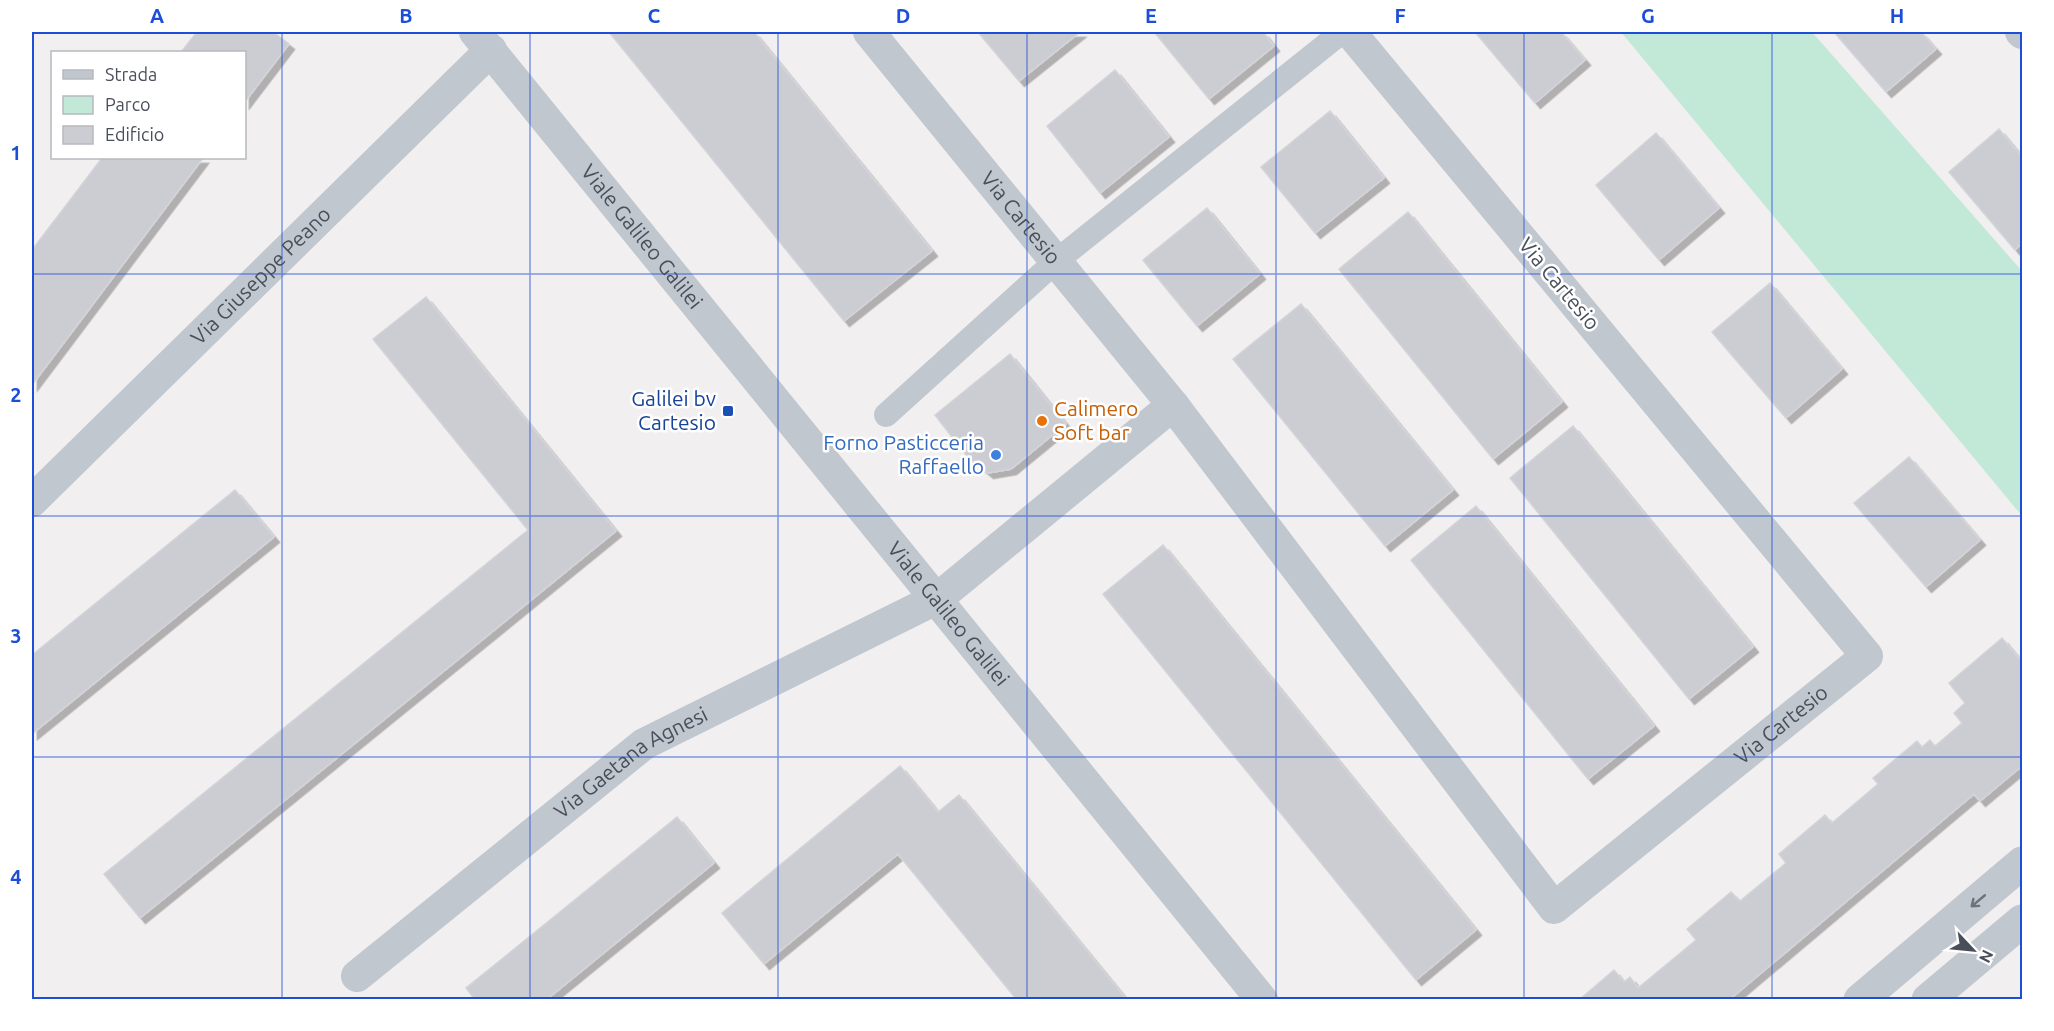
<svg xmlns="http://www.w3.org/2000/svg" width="2054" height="1031" viewBox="0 0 2054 1031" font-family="Ubuntu,sans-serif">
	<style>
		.green { fill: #c2e9d8 }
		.building { fill: #cccdd3; stroke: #d3d4d9; stroke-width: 1.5; filter: url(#shadow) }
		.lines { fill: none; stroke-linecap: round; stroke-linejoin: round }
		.pedestrian { stroke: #c1c7cf; stroke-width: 24 }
		.minor { stroke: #c1c7cf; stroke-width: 32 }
		.tertiary { stroke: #c1c7cf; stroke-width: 33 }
		.oneway { stroke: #6d737d }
		.grid { fill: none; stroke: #1d4ed8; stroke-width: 1.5; stroke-opacity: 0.55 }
		.transit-dot { fill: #1a4fb4; stroke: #fff; stroke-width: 2 }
		.food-dot { fill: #e8710a; stroke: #fff; stroke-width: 2 }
		.shop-dot { fill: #3f7fe0; stroke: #fff; stroke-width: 2 }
		.labels { text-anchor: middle; stroke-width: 5; stroke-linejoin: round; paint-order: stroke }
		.street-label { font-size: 21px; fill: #494f5a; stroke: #fff }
		.transit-label { font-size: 21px; fill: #164399; stroke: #fff; text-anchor: end }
		.food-label { font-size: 21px; fill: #c56008; stroke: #fff; text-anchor: start }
		.shop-label { font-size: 21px; fill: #366cbe; stroke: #fff; text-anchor: end }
		.neatline { fill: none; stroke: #1d4ed8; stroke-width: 2 }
		.grid-label { font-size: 20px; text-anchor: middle; font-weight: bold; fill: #1d4ed8 }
	</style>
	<defs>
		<filter id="shadow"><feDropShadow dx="5.5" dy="5.5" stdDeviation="0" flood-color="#0004"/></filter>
	</defs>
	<rect width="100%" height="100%" fill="#f1efef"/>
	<path class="green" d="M1621 32H1812L2022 271V516Z"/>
	<path class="building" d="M197 32H273L289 44 244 103V52H181Z
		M609 32H754L932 251 844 321Z
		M978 32H1080L1019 81Z
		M1157 32H1263L1274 46 1209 99 1155 33Z
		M1475 32H1561L1585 60 1535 103Z
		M1834 32H1921L1936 49 1886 92Z
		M1115 70 1169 137 1100 193 1047 126Z
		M1330 111 1384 178 1315 233 1261 167Z
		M1999 129 2022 157V243L2015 250 1949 172Z
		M1656 133 1719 208 1659 260 1596 185Z
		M102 158H203L32 385V250Z
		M1207 208 1260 274 1197 326 1143 260Z
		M1408 212 1562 402 1493 459 1339 269Z
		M1770 283 1842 369 1786 418 1712 332Z
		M426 297 616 531 140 918 104 874 528 530 373 339Z
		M1301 304 1453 490 1385 546 1233 359Z
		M1010 354 1066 424 1011 469 988 473 966 455 935 415Z
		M1573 426 1753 647 1689 699 1510 478Z
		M1909 457 1980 540 1926 587 1854 503Z
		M235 490 274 537 32 734V655Z
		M1476 506 1654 726 1588 779 1411 560Z
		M1163 545 1476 930 1416 980 1103 594Z
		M2002 638 2022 662V766L1980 801 1974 794 1729 1000H1579L1614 970 1624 982 1630 977 1638 988 1696 940 1687 929 1731 892 1740 901 1786 863 1779 854 1825 815 1832 823 1878 784 1873 778 1917 741 1922 747 1930 740 1935 746 1962 723 1954 713 1965 703 1949 683Z
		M900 766 938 812 959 795 1127 1000H1017L898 854 764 964 722 913Z
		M677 817 714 863 546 1000H475L466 988Z"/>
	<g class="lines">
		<path class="pedestrian" d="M886 415 1055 262 1342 32"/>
		<g class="minor">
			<path id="s1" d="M475 32 1262 1000"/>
			<path id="s2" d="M869 32 1173 405 1554 908 1867 656 1350 32"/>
			<path d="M2021 32 2022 33"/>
			<path id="s3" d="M32 501 491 50"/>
			<path id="s4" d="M357 976 644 744 938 598 1173 405"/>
		</g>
		<path class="tertiary" d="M1860 1000 2022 863
			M1928 1000 2022 921"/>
	</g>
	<defs><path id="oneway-shaft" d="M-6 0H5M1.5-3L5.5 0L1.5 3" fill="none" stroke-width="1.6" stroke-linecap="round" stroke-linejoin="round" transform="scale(1.5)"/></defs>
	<use class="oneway" href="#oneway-shaft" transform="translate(1978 901) rotate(140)"/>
	<path class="grid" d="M282 32V1000M530 32V1000M778 32V1000M1027 32V1000M1276 32V1000M1524 32V1000M1772 32V1000M32 274H2022M32 516H2022M32 757H2022"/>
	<rect class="transit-dot" x="722" y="405" width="12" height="12" rx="3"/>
	<circle class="food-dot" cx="1042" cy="421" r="6"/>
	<circle class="shop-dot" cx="996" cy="455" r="6"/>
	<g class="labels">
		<g class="street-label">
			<text dy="7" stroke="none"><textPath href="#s2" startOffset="240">Via Cartesio</textPath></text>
			<text dy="7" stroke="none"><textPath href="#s1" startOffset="264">Viale Galileo Galilei</textPath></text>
			<text dy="7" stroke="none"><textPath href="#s3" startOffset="321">Via Giuseppe Peano</textPath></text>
			<text transform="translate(1559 284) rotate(50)" y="7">Via Cartesio</text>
			<text dy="7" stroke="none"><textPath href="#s1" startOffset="750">Viale Galileo Galilei</textPath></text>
			<text dy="7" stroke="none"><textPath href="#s2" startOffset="1404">Via Cartesio</textPath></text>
			<text dy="7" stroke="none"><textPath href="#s4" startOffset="348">Via Gaetana Agnesi</textPath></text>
		</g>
		<g class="transit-label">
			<text x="716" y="406">Galilei bv<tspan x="716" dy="24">Cartesio</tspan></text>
		</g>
		<g class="food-label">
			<text x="1054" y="416">Calimero<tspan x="1054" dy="24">Soft bar</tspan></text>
		</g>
		<g class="shop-label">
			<text x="984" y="450">Forno Pasticceria<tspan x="984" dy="24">Raffaello</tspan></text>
		</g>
	</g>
	<rect width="2054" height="1031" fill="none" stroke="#ffffff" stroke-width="66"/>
	<rect x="51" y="51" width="195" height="108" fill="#ffffff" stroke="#b6b9bd" stroke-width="1.5"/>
	<rect x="63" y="70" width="30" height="9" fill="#c1c7cf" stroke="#b6b9bd" stroke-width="1.5"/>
	<text x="105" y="81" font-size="18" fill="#494f5a">Strada</text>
	<rect x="63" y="96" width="30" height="18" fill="#c2e9d8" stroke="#b6b9bd" stroke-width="1.5"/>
	<text x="105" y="111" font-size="18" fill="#494f5a">Parco</text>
	<rect x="63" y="126" width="30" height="18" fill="#cccdd3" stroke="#b6b9bd" stroke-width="1.5"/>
	<text x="105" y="141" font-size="18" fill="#494f5a">Edificio</text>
	<g transform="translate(1973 950) rotate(116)" stroke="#ffffff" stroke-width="4.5" paint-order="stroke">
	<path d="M0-4.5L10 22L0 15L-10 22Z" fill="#494f5a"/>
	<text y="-9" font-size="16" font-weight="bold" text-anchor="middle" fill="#494f5a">N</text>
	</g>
	<rect x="33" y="33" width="1988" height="965" class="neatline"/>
	<g class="grid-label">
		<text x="157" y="23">A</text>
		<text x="406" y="23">B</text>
		<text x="654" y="23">C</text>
		<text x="903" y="23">D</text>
		<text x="1151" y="23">E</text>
		<text x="1400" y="23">F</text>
		<text x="1648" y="23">G</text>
		<text x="1897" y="23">H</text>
		<text x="16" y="160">1</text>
		<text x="16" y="402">2</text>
		<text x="16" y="643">3</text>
		<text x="16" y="884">4</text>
	</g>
</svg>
